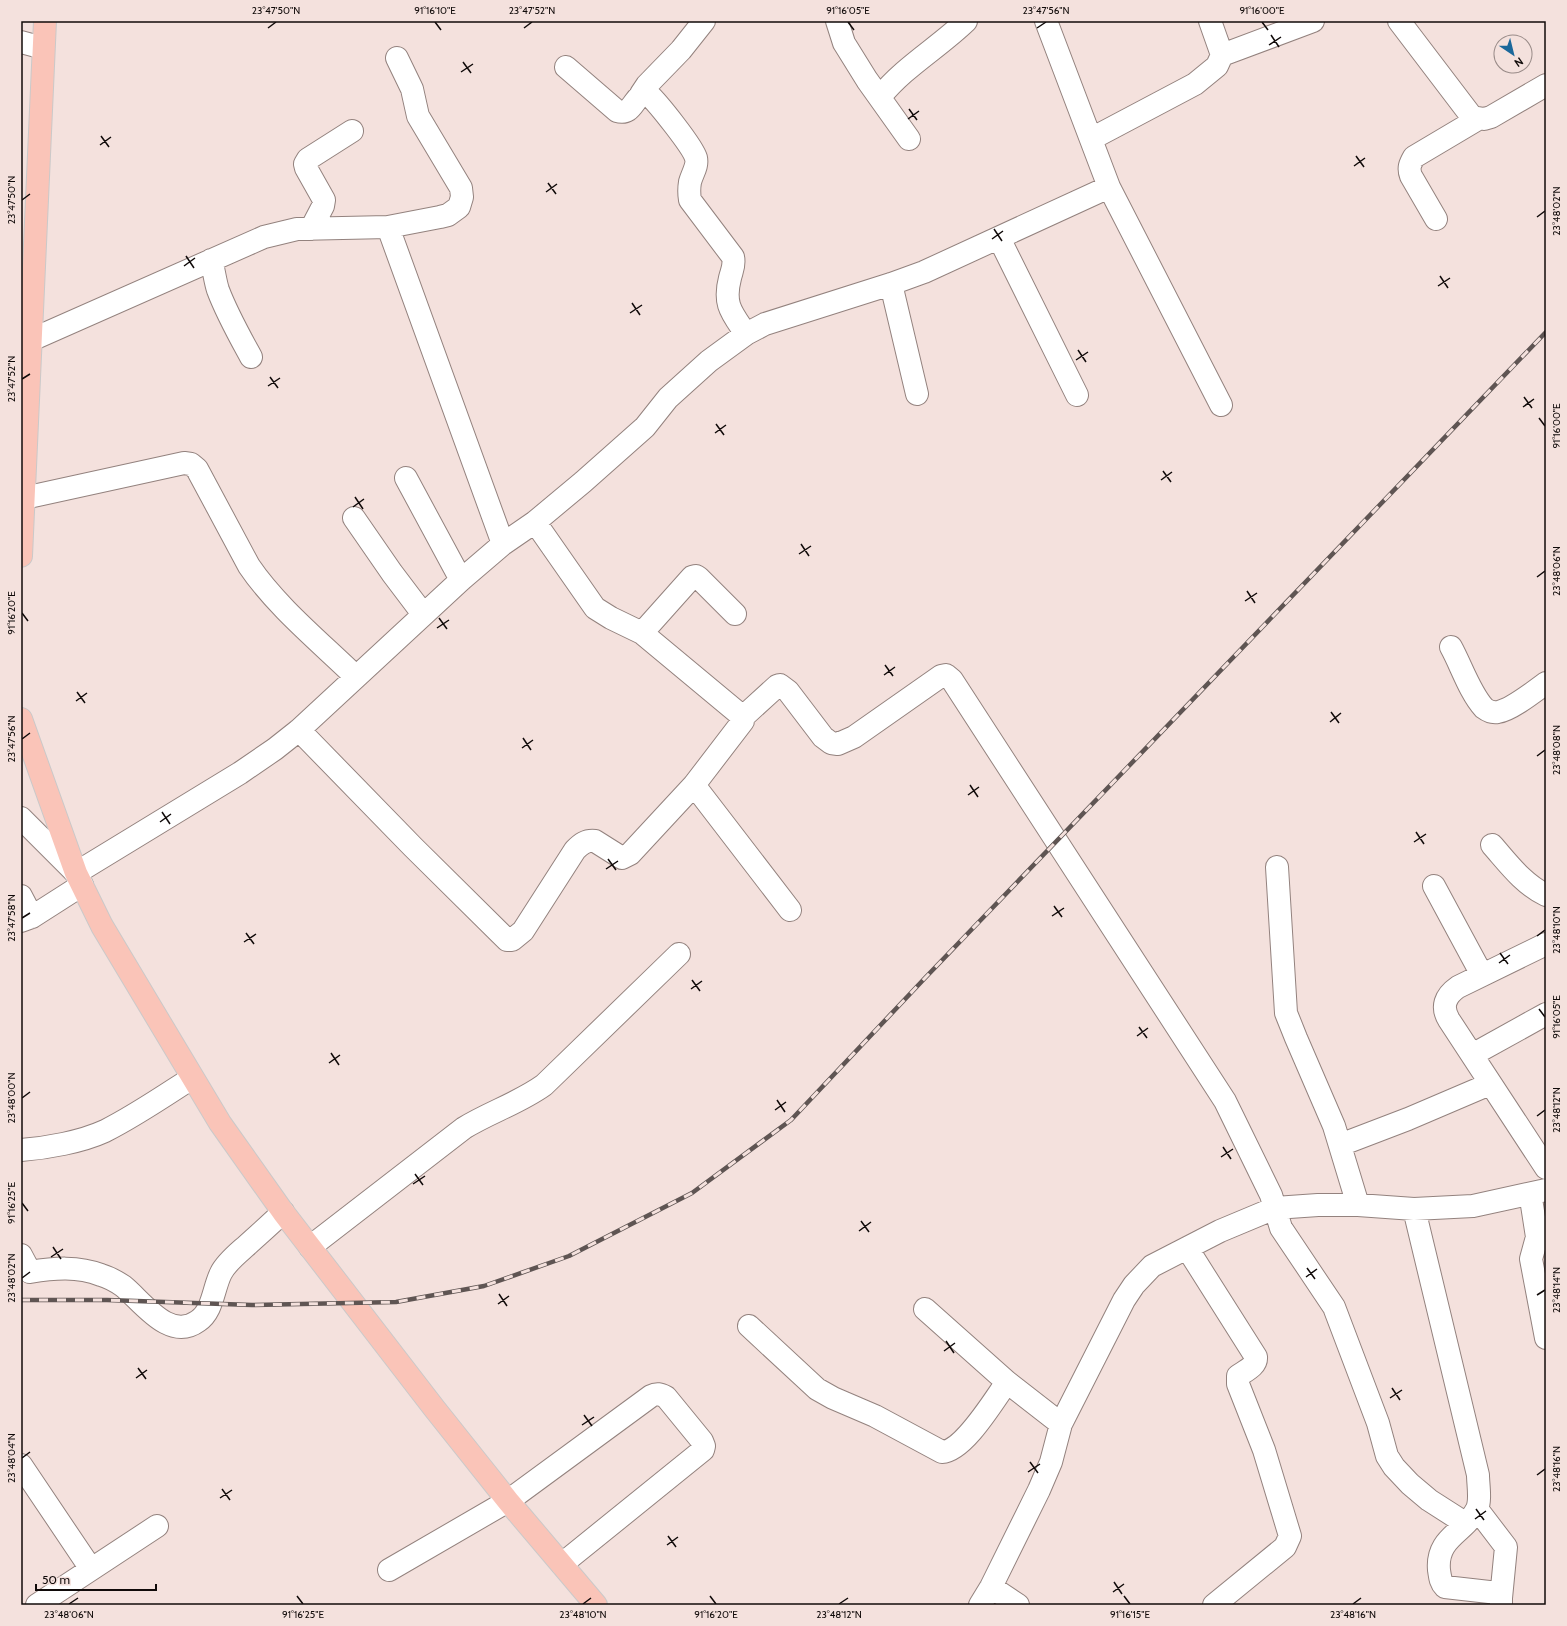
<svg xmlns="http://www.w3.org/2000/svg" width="1567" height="1626" viewBox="0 0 1567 1626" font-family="Cabin,sans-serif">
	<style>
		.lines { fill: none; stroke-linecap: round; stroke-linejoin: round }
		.minor-casing { stroke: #93827e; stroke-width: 24 }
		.major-casing { stroke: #cac9c9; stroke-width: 24 }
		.minor { stroke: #fff; stroke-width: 22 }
		.major { stroke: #fac4b8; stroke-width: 22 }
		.rail-casing { stroke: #5f5553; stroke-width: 4.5 }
		.rail { stroke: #f4e1dd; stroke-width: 3; stroke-dasharray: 9; stroke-linecap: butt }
		.ticks { fill: none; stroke: #100a09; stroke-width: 1.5 }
		.neatline { fill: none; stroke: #100a09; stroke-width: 1.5 }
		.ticks-label { font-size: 10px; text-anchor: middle; fill: #100a09 }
	</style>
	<rect width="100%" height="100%" fill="#f4e1dd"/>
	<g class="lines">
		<g class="minor-casing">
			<path id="minor" d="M837 21 844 43 867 80 909 139
				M1046 21 1109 187 1221 405
				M1399 21 1472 117 1484 119 1491 117 1546 85
				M21 42 43 48
				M1222 55 1313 21
				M566 67 617 111C633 116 633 97 645 93L648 94C658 103 693 147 696 158 698 166 692 174 690 182 689 188 689 194 690 200L733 257C735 265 732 270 730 278 723 305 732 313 746 334
				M641 94 647 85 681 50 704 21
				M880 97C904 67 938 48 966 21
				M1091 139 1195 84 1217 66 1222 55 1210 21
				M1436 219 1411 176C1408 168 1410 164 1414 157L1478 119
				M388 227 503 544
				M311 229 323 206 324 200 306 168 305 164 308 159 352 131
				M999 238 1077 395
				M211 260C214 270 215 281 218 290 227 314 239 335 251 357
				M891 284 917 394
				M31 340 264 237 297 229 388 227 440 217 448 215 459 207 462 197 461 188 418 116 412 89 397 58
				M406 478 461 580
				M24 498 184 463 191 464 197 469 249 566C276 606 320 642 355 676
				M354 518 392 573 423 614
				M642 633 692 577 696 576 699 578 735 614
				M1451 647C1461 665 1470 693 1484 708 1488 711 1493 713 1498 712 1511 710 1535 691 1546 683
				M743 717 777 686 780 685 788 691 823 737 831 743 838 744 854 737 941 676 946 675 952 680 1225 1101 1271 1195 1281 1228 1334 1307 1378 1423 1387 1456 1394 1467 1410 1484 1429 1500 1465 1523
				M299 730 413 847 507 940H512L523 931 575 850C581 844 586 840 595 841L622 858 630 854 694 785 743 721V717L642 633 611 618 595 608 535 522
				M694 785 790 910
				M21 818 76 873 240 773 275 749 299 730 461 580 503 544 535 522 583 482 645 427 668 398 709 361 746 334 765 324 891 284 924 272 1109 187
				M1492 845C1508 863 1523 884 1546 895
				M1277 867 1286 1013 1296 1038 1334 1126 1358 1205
				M1434 886 1482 975
				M21 896 32 917
				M21 921 32 917 82 885
				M1546 944 1458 987C1445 996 1441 1007 1449 1020L1546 1168
				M1472 1055 1546 1014
				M1340 1145 1408 1119 1490 1084
				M21 1150C47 1148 81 1142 105 1131 135 1116 164 1096 192 1078
				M1532 1205 1537 1237 1531 1259 1546 1338
				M1414 1209 1478 1475C1478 1484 1481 1500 1477 1509 1465 1533 1436 1537 1439 1570 1440 1576 1440 1582 1445 1587L1498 1593 1501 1598V1605
				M310 1247 464 1128C490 1112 519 1103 544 1085L679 954
				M1187 1248 1256 1357C1257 1366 1245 1371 1238 1376V1384L1264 1450 1290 1536 1285 1547 1214 1605
				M21 1255 30 1272C54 1268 78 1266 101 1275 108 1277 117 1282 123 1286 142 1301 169 1342 198 1321 213 1311 213 1289 221 1273 226 1263 237 1254 245 1247 258 1235 271 1224 283 1212
				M925 1309 1007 1382 1061 1424
				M749 1326 817 1389 833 1398 875 1416 942 1452C964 1451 994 1400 1007 1382
				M21 1465 91 1569
				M1477 1509 1506 1547 1501 1598
				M389 1570 508 1501 651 1396C657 1393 660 1394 666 1397L702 1441 704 1446 703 1450 562 1564
				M991 1587 1018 1605
				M37 1605 157 1526
				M980 1605 991 1587 1039 1490 1051 1462 1061 1424 1124 1300 1134 1285 1152 1266 1220 1231 1275 1208 1318 1205H1358L1414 1209 1473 1206 1546 1190"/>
		</g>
		<g class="major-casing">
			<path id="major" d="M21 556 45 21
				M21 719 76 873 102 926 220 1123 283 1212 434 1408 508 1501 596 1605"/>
		</g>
		<use href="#minor" class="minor"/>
		<use href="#major" class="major"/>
		<g class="rail-casing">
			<path id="rail" d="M21 1300H107L252 1305 396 1302 484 1286 569 1256 692 1193 791 1120 925 978 1546 332"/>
		</g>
		<use href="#rail" class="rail"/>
	</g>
	<path class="ticks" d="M435 22 441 30M848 22 854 30M1262 22 1268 30M268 28 276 22M524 28 532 22M1037 28 1046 22M1271 35 1279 47M1269 45 1281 37M463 62 471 73M461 72 473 64M909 109 917 120M908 119 919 111M101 136 109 147M100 145 111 137M1356 156 1364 167M1354 166 1365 158M548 183 556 194M546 192 557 184M22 200 30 194M1537 217 1545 211M994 229 1002 241M992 239 1003 231M186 256 194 268M184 266 195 258M1440 276 1448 288M1438 286 1450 278M632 303 640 315M630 313 642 305M1078 350 1086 362M1076 360 1088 352M270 377 278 388M22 379 30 374M268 386 280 378M1524 397 1532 408M1523 407 1534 399M1539 418 1545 426M716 424 724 435M715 433 726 425M1163 471 1171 482M1161 480 1172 472M355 497 363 509M353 507 364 499M801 544 809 556M799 554 811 546M1537 577 1545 571M1247 591 1255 603M1245 601 1257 593M22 613 28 621M439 618 447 629M437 628 449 620M885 665 893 676M884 675 895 667M77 692 85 703M76 701 87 693M1331 712 1339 723M1330 722 1341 713M523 738 531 750M22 739 30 733M522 748 533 740M1537 756 1545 750M970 785 978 797M968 795 979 787M162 812 170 824M160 822 171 814M1416 832 1424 844M1414 842 1426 834M608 859 616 870M606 869 618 861M1054 906 1062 917M1052 916 1064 908M22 918 30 913M246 933 254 944M1537 936 1545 930M244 942 256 934M1500 953 1508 964M1499 963 1510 955M692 980 700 991M691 989 702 981M1539 1009 1545 1017M1139 1027 1147 1038M1137 1036 1148 1028M331 1053 339 1065M329 1063 340 1055M22 1098 30 1092M777 1100 785 1112M775 1110 786 1102M1537 1116 1545 1110M1223 1147 1231 1159M1221 1157 1233 1149M415 1174 423 1185M413 1184 425 1176M22 1203 28 1211M861 1221 869 1232M859 1231 871 1222M53 1247 61 1259M51 1257 63 1249M1307 1268 1315 1279M1306 1277 1317 1269M22 1278 30 1272M499 1294 507 1306M1537 1295 1545 1290M498 1304 509 1296M946 1341 954 1353M944 1351 955 1343M138 1368 146 1379M136 1378 147 1370M1392 1388 1400 1400M1390 1398 1402 1390M584 1415 592 1426M582 1425 594 1417M22 1458 30 1452M1030 1462 1038 1473M1028 1472 1040 1464M1537 1475 1545 1469M222 1489 230 1500M220 1498 232 1490M1476 1509 1484 1520M1475 1519 1486 1511M668 1536 676 1547M667 1545 678 1537M1114 1582 1122 1594M1113 1592 1124 1584M297 1596 303 1604M710 1596 716 1604M1124 1596 1130 1604M69 1604 78 1598M583 1604 591 1598M839 1604 848 1598M1353 1604 1361 1598"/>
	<rect width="1567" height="1626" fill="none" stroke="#f4e1dd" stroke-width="44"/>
	<g transform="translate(1513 54) rotate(145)"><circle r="19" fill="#f4e1dd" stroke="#998b88"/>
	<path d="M0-3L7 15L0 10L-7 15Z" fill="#1b689b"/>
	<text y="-6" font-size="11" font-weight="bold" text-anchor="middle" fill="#100a09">N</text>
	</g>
	<path d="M36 1584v6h120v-6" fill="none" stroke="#100a09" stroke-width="2"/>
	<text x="42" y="1584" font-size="12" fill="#100a09" stroke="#f4e1dd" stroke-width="3" paint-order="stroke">50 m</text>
	<rect x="22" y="22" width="1523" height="1582" class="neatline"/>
	<g class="ticks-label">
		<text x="276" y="14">23°47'50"N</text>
		<text x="435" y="14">91°16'10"E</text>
		<text x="532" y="14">23°47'52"N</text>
		<text x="848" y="14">91°16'05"E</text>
		<text x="1046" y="14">23°47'56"N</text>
		<text x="1262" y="14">91°16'00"E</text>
		<text transform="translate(11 200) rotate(-90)" y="4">23°47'50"N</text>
		<text transform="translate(1556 211) rotate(-90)" y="4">23°48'02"N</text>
		<text transform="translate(11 379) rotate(-90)" y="4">23°47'52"N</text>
		<text transform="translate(1556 426) rotate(-90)" y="4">91°16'00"E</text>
		<text transform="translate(1556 571) rotate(-90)" y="4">23°48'06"N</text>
		<text transform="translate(11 613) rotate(-90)" y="4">91°16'20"E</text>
		<text transform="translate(11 739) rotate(-90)" y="4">23°47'56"N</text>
		<text transform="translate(1556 750) rotate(-90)" y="4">23°48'08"N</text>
		<text transform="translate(11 918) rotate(-90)" y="4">23°47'58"N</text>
		<text transform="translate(1556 930) rotate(-90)" y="4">23°48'10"N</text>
		<text transform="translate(1556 1017) rotate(-90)" y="4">91°16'05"E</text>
		<text transform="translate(11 1098) rotate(-90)" y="4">23°48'00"N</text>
		<text transform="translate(1556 1110) rotate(-90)" y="4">23°48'12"N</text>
		<text transform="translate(11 1203) rotate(-90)" y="4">91°16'25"E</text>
		<text transform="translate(11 1278) rotate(-90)" y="4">23°48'02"N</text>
		<text transform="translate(1556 1290) rotate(-90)" y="4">23°48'14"N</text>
		<text transform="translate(11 1458) rotate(-90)" y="4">23°48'04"N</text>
		<text transform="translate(1556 1469) rotate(-90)" y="4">23°48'16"N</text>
		<text x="69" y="1618">23°48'06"N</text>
		<text x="303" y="1618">91°16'25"E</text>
		<text x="583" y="1618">23°48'10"N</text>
		<text x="716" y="1618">91°16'20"E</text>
		<text x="839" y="1618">23°48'12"N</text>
		<text x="1130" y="1618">91°16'15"E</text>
		<text x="1353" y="1618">23°48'16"N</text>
	</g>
</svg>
